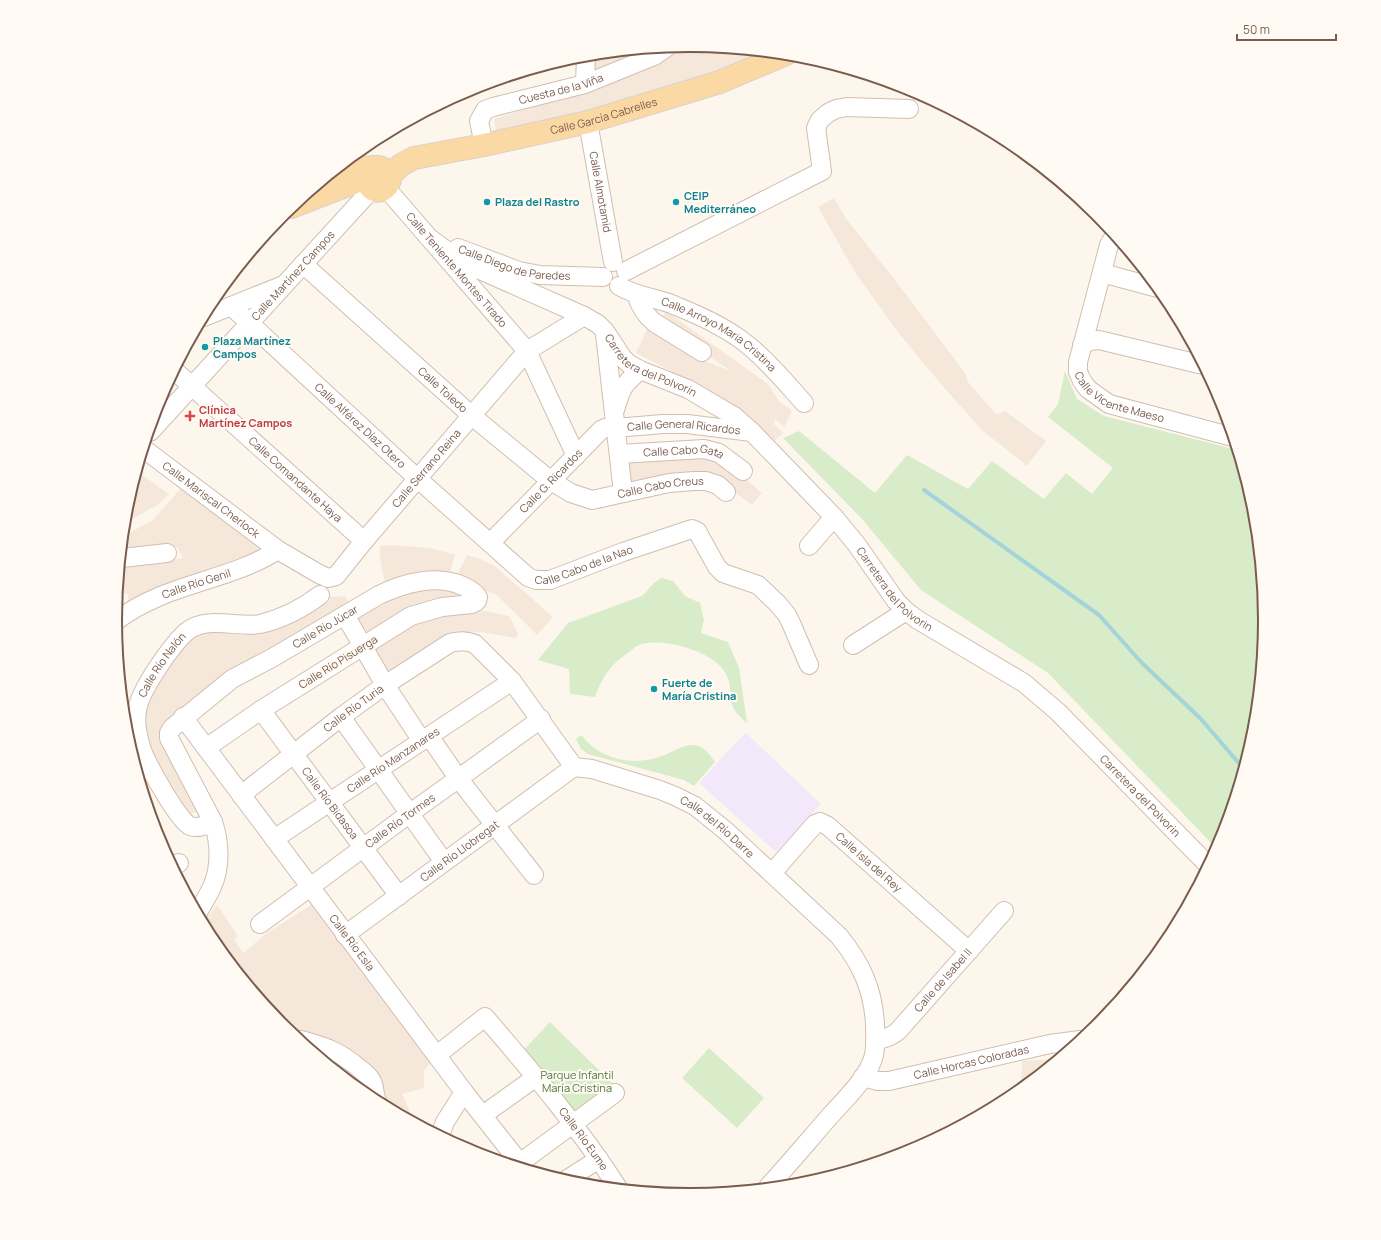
<svg xmlns="http://www.w3.org/2000/svg" width="1381" height="1240" viewBox="0 0 1381 1240" font-family="Manrope,sans-serif">
	<style>
		.residential { fill: #f5e8da }
		.education { fill: #f3e8fa }
		.green { fill: #d8ecc9 }
		.lines { fill: none; stroke-linecap: round; stroke-linejoin: round }
		.stream { stroke: #a5d3da; stroke-width: 4 }
		.minor-casing { stroke: #d1beb0; stroke-width: 20 }
		.major-casing { stroke: #dad1cd; stroke-width: 24 }
		.minor { stroke: #fff; stroke-width: 18 }
		.major { stroke: #fbd9a5; stroke-width: 22 }
		.culture-dot { fill: #0f9aa8; stroke: #fffaf3; stroke-width: 1.5 }
		.health-dot { fill: #e0444e; stroke: #fffaf3; stroke-width: 1.5 }
		.labels { text-anchor: middle; stroke-width: 4; stroke-linejoin: round; paint-order: stroke }
		.street-label { font-size: 11px; fill: #7a5c4d; stroke: #fffaf3 }
		.culture-label { font-size: 11px; font-weight: bold; fill: #0d838f; stroke: #fffaf3; text-anchor: start }
		.health-label { font-size: 11px; font-weight: bold; fill: #be3a42; stroke: #fffaf3; text-anchor: start }
		.park-label { font-size: 11px; fill: #537a41; stroke: #fffaf3 }
		.rim { fill: none; stroke: #7a5c4d; stroke-width: 2 }
	</style>
	<rect width="100%" height="100%" fill="#fdf6ec"/>
	<path class="residential" d="M691 45 773 53 744 69 498 140 494 119 627 78 669 47Z
		M648 49 594 71 593 55Z
		M834 198 847 220 895 280 965 373 968 382 997 415 1005 411 1046 441 1027 466 983 431 946 390 901 336 856 274 818 207Z
		M666 311 768 384 779 401 792 411 784 427 775 419 774 424 783 433 773 442 763 434 747 414 692 382 636 353 648 327 702 360 731 371 659 322Z
		M706 451 724 461 762 493 752 505 733 491 629 486 626 456Z
		M138 472 169 494 159 504 125 523 127 508Z
		M183 486 258 541 263 552 128 606V594L118 592 122 567 183 558 177 547 128 553 125 535 152 521Z
		M392 545 431 548 455 555 449 575 434 571H419L385 583 380 558V546Z
		M467 555 480 559 495 566 553 617 537 635 497 595 455 579Z
		M456 587 464 598 369 636 358 618 402 595 424 588Z
		M345 596 351 606 164 729 201 810 188 815 151 755 145 733V708L155 690 151 687 194 633 243 630 255 634 270 630 316 598Z
		M481 610 509 616 518 633 516 638 481 632H466L445 637 390 674 373 645 416 618 453 611Z
		M314 903 434 1061 424 1070V1088L402 1094 414 1121 389 1107 380 1084 305 1036 290 1032 284 1026 212 939 204 921 217 905 238 936 234 939 243 953 267 933Z
		M1057 1059 1021 1089 1022 1061Z"/>
	<path class="education" d="M746 733 821 804 776 852 699 783 736 742Z"/>
	<path class="green" d="M1065 371 1077 399 1104 416 1237 450 1254 508 1265 620 1254 732 1222 840 1217 849 1048 673 921 590 862 519 783 438 799 431 875 493 907 455 968 489 992 461 1044 499 1066 473 1092 494 1113 468 1048 417 1058 404Z
		M661 578 673 581 685 596 700 603 704 620 701 633 728 642 739 668 747 723C742 719 736 713 733 707 728 692 734 682 721 667 711 656 695 650 681 646 668 643 655 641 642 644 637 645 633 649 629 652 610 665 603 676 595 697L570 694 569 669 538 660 568 623 642 596 654 583Z
		M581 735C586 740 591 746 597 750 618 763 642 764 665 755 674 751 684 744 694 745 704 746 710 755 715 762L694 786 684 780 588 754 581 749 576 739Z
		M550 1022 613 1084 574 1113 522 1052Z
		M709 1048 764 1098 737 1128 682 1078Z"/>
	<g class="lines">
		<path class="stream" d="M924 490 1099 615 1141 662 1201 719 1243 768"/>
		<g class="minor-casing">
			<g id="minor">
				<path d="M585 84 586 55"/>
				<path id="s1" d="M588 122 613 262"/>
				<path id="s2" d="M484 145 479 121 485 110 493 107 585 84 654 56 667 47"/>
				<path id="s3" d="M386 188 527 351 576 456"/>
				<path id="s4" d="M1115 235 1109 245 1078 362V372L1082 381 1088 389 1109 404 1233 437"/>
				<path id="s5" d="M428 237 453 255 471 266 584 316 598 324 605 331 622 357 629 364 640 370 688 389 710 402 734 416 752 432 834 517 857 545 896 601 906 611 918 620 1024 683 1058 712 1208 865"/>
				<path id="s6" d="M458 248 519 271 540 275 603 277"/>
				<path id="s7" d="M303 264 472 416 551 481 571 493 592 500 669 483 694 481H706L718 485 726 492"/>
				<path d="M626 271 822 171 816 128 820 120 828 113 836 109 847 107 909 109"/>
				<path d="M1102 273 1158 288"/>
				<path id="s8" d="M619 286C639 298 657 297 676 306 701 316 728 328 749 346 770 363 787 384 804 403"/>
				<path d="M636 294C640 307 645 315 655 323L702 352"/>
				<path id="s9" d="M231 306 418 479 528 577 536 580H550L623 552 692 529 697 531 717 567 723 573 758 585 778 604 787 615 791 623 809 665"/>
				<path d="M204 317 281 286"/>
				<path d="M605 334 623 493"/>
				<path d="M1082 345 1090 341 1099 340 1203 365"/>
				<path id="s10" d="M175 371 364 541"/>
				<path d="M615 410C622 387 622 386 640 370"/>
				<path id="s11" d="M150 432 372 189"/>
				<path id="s12" d="M144 449 278 550 319 574 328 578 336 576 364 541 527 351 584 316"/>
				<path id="s13" d="M619 454 704 449 719 453 743 471"/>
				<path id="s14" d="M490 543 601 430 605 428 610 427H627L663 424H687L752 432"/>
				<path d="M809 546 834 517"/>
				<path d="M122 558 167 553"/>
				<path d="M345 615 385 685 422 741"/>
				<path id="s15" d="M116 621C165 583 228 582 278 550"/>
				<path d="M853 645 906 611"/>
				<path id="s16" d="M261 710 399 896"/>
				<path id="s17" d="M183 717 464 1092 523 1167"/>
				<path d="M341 717 444 862"/>
				<path d="M429 736 458 778 534 875"/>
				<path id="s18" d="M574 767 592 769 660 790 675 796 695 806 726 831 839 936C861 963 873 989 875 1024 875 1034 876 1045 874 1055 869 1077 845 1099 830 1116 809 1140 789 1164 768 1187"/>
				<path id="s19" d="M241 795 341 717 385 685 450 643C459 641 466 640 475 644L512 681 574 767"/>
				<path id="s20" d="M213 822C206 825 198 829 190 826 179 822 145 761 141 747 138 737 135 722 137 711 139 691 171 646 186 632 206 615 237 628 260 624 281 619 303 608 320 595"/>
				<path id="s21" d="M274 839 512 681"/>
				<path d="M173 867 179 863"/>
				<path id="s22" d="M772 873 815 824 820 822 828 826 969 951"/>
				<path id="s23" d="M198 913C202 904 208 896 212 887 221 867 220 842 213 822L169 738V733L172 728 232 679 272 658 379 595C404 583 437 574 463 586 469 589 474 591 478 597L477 601 472 604 442 607 411 616 261 710 206 748"/>
				<path id="s24" d="M260 924 409 814 541 719"/>
				<path id="s25" d="M345 935 574 767"/>
				<path d="M301 1040C326 1047 339 1051 359 1068 364 1072 371 1077 373 1084 375 1090 374 1095 377 1101"/>
				<path id="s26" d="M876 1040C885 1039 891 1037 898 1031L1004 911"/>
				<path id="s27" d="M437 1055 485 1017C532 1072 579 1127 618 1188"/>
				<path id="s28" d="M863 1077 878 1081H889L1050 1044 1080 1040"/>
				<path d="M483 1115 536 1077"/>
				<path d="M440 1135 445 1122 464 1092"/>
				<path d="M517 1165 615 1093"/>
				<path d="M566 1180 599 1159"/>
			</g>
		</g>
		<g class="major-casing">
			<g id="major">
				<path d="M338 169 379 167C405 174 378 206 367 182L368 173 375 167"/>
				<path id="s29" d="M390 175 401 165 414 158 484 145 588 122 720 82 786 54"/>
				<path d="M291 207 366 178"/>
			</g>
		</g>
		<use href="#minor" class="minor"/>
		<use href="#major" class="major"/>
	</g>
	<g class="culture-dot">
		<circle cx="487" cy="202" r="4"/>
		<circle cx="676" cy="202" r="4"/>
		<circle cx="205" cy="347" r="4"/>
		<circle cx="654" cy="689" r="4"/>
	</g>
	<path class="health-dot" d="M188 410h4v4h4v4h-4v4h-4v-4h-4v-4h4z"/>
	<g class="labels">
		<g class="street-label">
			<text dy="4" stroke="none"><textPath href="#s2" startOffset="116">Cuesta de la Viña</textPath></text>
			<text dy="4" stroke="none"><textPath href="#s29" startOffset="224">Calle García Cabrelles</textPath></text>
			<text dy="4" stroke="none"><textPath href="#s1" startOffset="71">Calle Almotamid</textPath></text>
			<text dy="4" stroke="none"><textPath href="#s6" startOffset="59">Calle Diego de Paredes</textPath></text>
			<text dy="4" stroke="none"><textPath href="#s3" startOffset="108">Calle Teniente Montes Tirado</textPath></text>
			<text dy="4" stroke="none"><textPath href="#s11" startOffset="212">Calle Martínez Campos</textPath></text>
			<text dy="4" stroke="none"><textPath href="#s8" startOffset="112">Calle Arroyo Maria Cristina</textPath></text>
			<text dy="4" stroke="none"><textPath href="#s5" startOffset="261">Carretera del Polvorin</textPath></text>
			<text dy="4" stroke="none"><textPath href="#s7" startOffset="188">Calle Toledo</textPath></text>
			<text dy="4" stroke="none"><textPath href="#s4" startOffset="194">Calle Vicente Maeso</textPath></text>
			<text dy="4" stroke="none"><textPath href="#s9" startOffset="176">Calle Alférez Díaz Otero</textPath></text>
			<text dy="4" stroke="none"><textPath href="#s14" startOffset="242">Calle General Ricardos</textPath></text>
			<text dy="4" stroke="none"><textPath href="#s13" startOffset="65">Calle Cabo Gata</textPath></text>
			<text dy="4" stroke="none"><textPath href="#s12" startOffset="374">Calle Serrano Reina</textPath></text>
			<text dy="4" stroke="none"><textPath href="#s10" startOffset="162">Calle Comandante Haya</textPath></text>
			<text dy="4" stroke="none"><textPath href="#s14" startOffset="87">Calle G. Ricardos</textPath></text>
			<text dy="4" stroke="none"><textPath href="#s7" startOffset="445">Calle Cabo Creus</textPath></text>
			<text dy="4" stroke="none"><textPath href="#s12" startOffset="84">Calle Mariscal Cherlock</textPath></text>
			<text dy="4" stroke="none"><textPath href="#s9" startOffset="461">Calle Cabo de la Nao</textPath></text>
			<text dy="4" stroke="none"><textPath href="#s15" startOffset="89">Calle Río Genil</textPath></text>
			<text dy="4" stroke="none"><textPath href="#s5" startOffset="597">Carretera del Polvorin</textPath></text>
			<text dy="4" stroke="none"><textPath href="#s23" startOffset="386">Calle Río Júcar</textPath></text>
			<text transform="translate(338 662) rotate(-32)" y="4">Calle Río Pisuerga</text>
			<text dy="4" stroke="none"><textPath href="#s20" startOffset="207">Calle Río Nalón</textPath></text>
			<text dy="4" stroke="none"><textPath href="#s19" startOffset="142">Calle Río Turia</textPath></text>
			<text dy="4" stroke="none"><textPath href="#s21" startOffset="143">Calle Río Manzanares</textPath></text>
			<text dy="4" stroke="none"><textPath href="#s5" startOffset="921">Carretera del Polvorin</textPath></text>
			<text dy="4" stroke="none"><textPath href="#s16" startOffset="116">Calle Río Bidasoa</textPath></text>
			<text dy="4" stroke="none"><textPath href="#s24" startOffset="174">Calle Río Tormes</textPath></text>
			<text dy="4" stroke="none"><textPath href="#s18" startOffset="158">Calle del Río Darre</textPath></text>
			<text dy="4" stroke="none"><textPath href="#s25" startOffset="142">Calle Río Llobregat</textPath></text>
			<text dy="4" stroke="none"><textPath href="#s22" startOffset="134">Calle Isla del Rey</textPath></text>
			<text dy="4" stroke="none"><textPath href="#s17" startOffset="282">Calle Río Esla</textPath></text>
			<text dy="4" stroke="none"><textPath href="#s26" startOffset="92">Calle de Isabel II</textPath></text>
			<text dy="4" stroke="none"><textPath href="#s28" startOffset="111">Calle Horcas Coloradas</textPath></text>
			<text dy="4" stroke="none"><textPath href="#s27" startOffset="218">Calle Río Eume</textPath></text>
		</g>
		<g class="culture-label">
			<text x="684" y="200">CEIP<tspan x="684" dy="13">Mediterráneo</tspan></text>
			<text x="495" y="206">Plaza del Rastro</text>
			<text x="213" y="345">Plaza Martínez<tspan x="213" dy="13">Campos</tspan></text>
			<text x="662" y="687">Fuerte de<tspan x="662" dy="13">María Cristina</tspan></text>
		</g>
		<g class="health-label">
			<text x="199" y="414">Clínica<tspan x="199" dy="13">Martínez Campos</tspan></text>
		</g>
		<g class="park-label">
			<text x="577" y="1079">Parque Infantil<tspan x="577" dy="13">María Cristina</tspan></text>
		</g>
	</g>
	<path d="M0 0H1381V1240H0ZM122 620a568 568 0 1 1 1136 0a568 568 0 1 1-1136 0Z" fill="#fffaf3" fill-rule="evenodd"/>
	<path class="rim" d="M122 620a568 568 0 1 1 1136 0a568 568 0 1 1-1136 0Z"/>
	<path d="M1237 34v6h99v-6" fill="none" stroke="#7a5c4d" stroke-width="2"/>
	<text x="1243" y="34" font-size="12" fill="#7a5c4d" stroke="#fffaf3" stroke-width="3" paint-order="stroke">50 m</text>
</svg>
